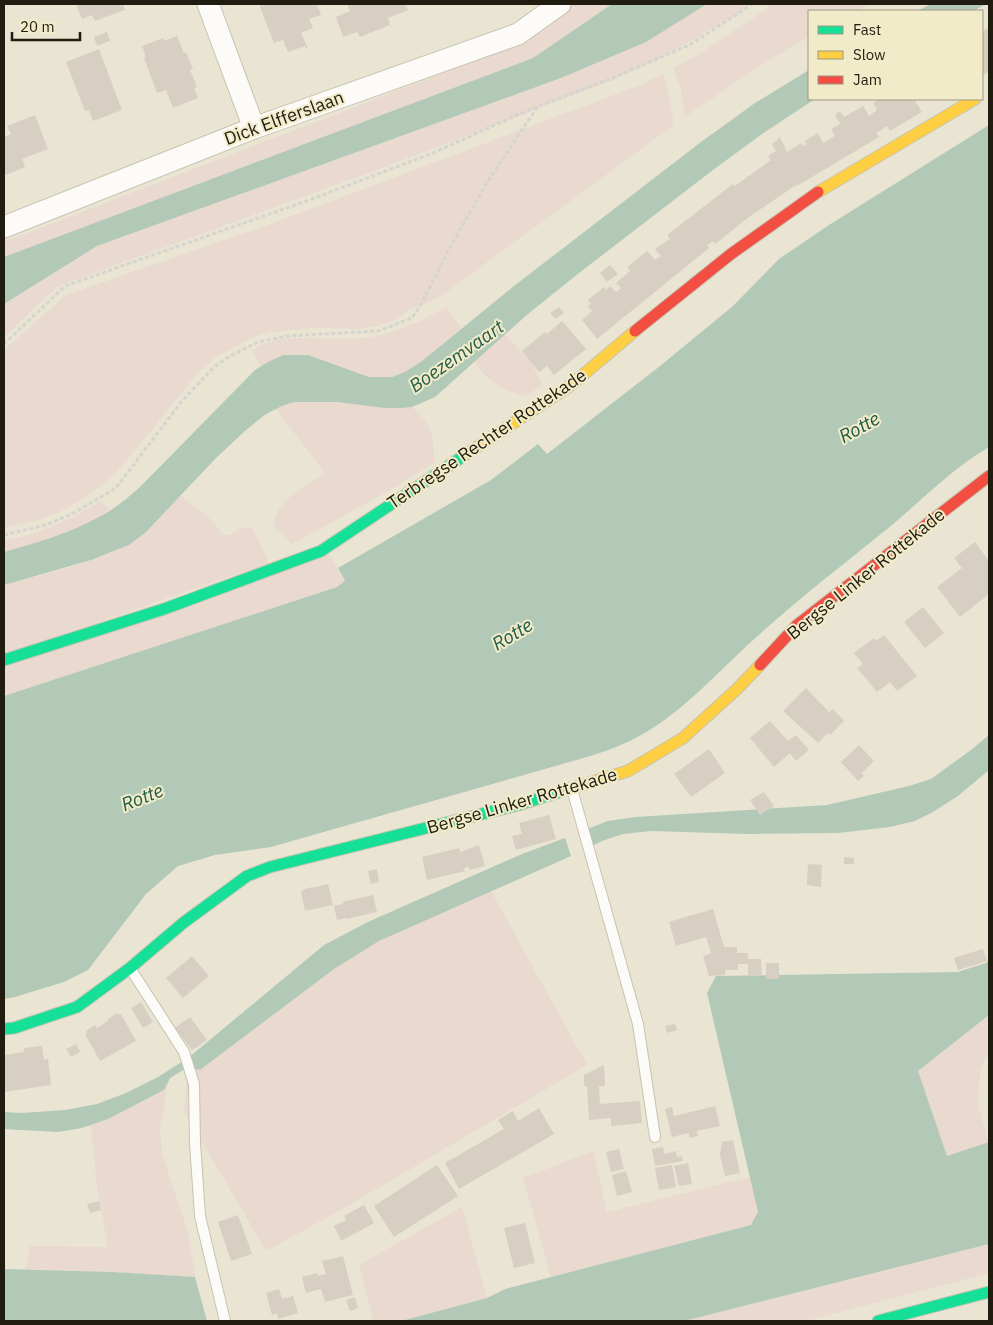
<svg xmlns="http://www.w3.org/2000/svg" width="993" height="1325" viewBox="0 0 993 1325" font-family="'IBM Plex Sans',sans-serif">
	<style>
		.green { fill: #e9d9cf }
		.water { fill: #b2c9b8 }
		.building { fill: #d7cfc2 }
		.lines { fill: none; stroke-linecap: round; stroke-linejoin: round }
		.lane-casing { stroke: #c6c3b3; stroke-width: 12 }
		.street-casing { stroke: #c6c3b3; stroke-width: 23 }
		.fast-casing { stroke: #c6c3b3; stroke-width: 13 }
		.slow-casing { stroke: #c6c3b3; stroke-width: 13 }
		.jam-casing { stroke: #c6c3b3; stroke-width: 13 }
		.path { stroke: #d5d4cf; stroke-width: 3; stroke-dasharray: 4 2.5; stroke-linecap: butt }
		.lane { stroke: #fcfbf8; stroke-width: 10 }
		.street { stroke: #fcfbf8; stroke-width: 21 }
		.fast { stroke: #16e098; stroke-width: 11 }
		.slow { stroke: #ffcf43; stroke-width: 11 }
		.jam { stroke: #f24e42; stroke-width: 11 }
		.labels { text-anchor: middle; stroke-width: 4; stroke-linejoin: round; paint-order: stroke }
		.street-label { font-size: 18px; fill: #201d10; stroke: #f2ebc9 }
		.water-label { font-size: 19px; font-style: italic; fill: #205c46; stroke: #f2ebc9 }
	</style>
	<rect width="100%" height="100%" fill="#e9e5d2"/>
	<path class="green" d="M574 4H612L533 58 4 257V242L524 42Z
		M707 4H750L740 12 661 58 613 80 371 172 58 286 4 337V304L97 246 561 78 646 42Z
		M772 4H870L857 11H809V36L756 68 685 117 681 90 674 68 696 56 765 10Z
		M663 74 669 96 674 125 445 293 427 303 409 310 397 319 383 324 372 327 358 329 313 328 270 332 249 339 216 357 199 372 115 474C91 495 61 515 30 522 22 524 13 526 4 528V350L66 295 268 225 638 86Z
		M446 307 461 328 422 361 405 372 392 377H369L353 372 328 362H268L261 366 252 350C258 347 265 343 273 341 297 335 324 340 349 339 382 339 418 324 446 307Z
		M505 335 531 362 542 385 527 396C501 391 490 382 474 362Z
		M294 402H338L384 408 412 407C434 427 433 435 434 463L383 494 292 544 274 527C273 501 307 486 325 473L276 409Z
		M180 495 209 518 224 535H230L240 528H252L269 563 4 655V585L71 567 110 553 129 545 146 532Z
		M100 501 110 510C80 531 39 542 4 552V541C39 534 71 521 100 501Z
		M325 547 345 582 337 587 4 696V666Z
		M491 891 587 1065 351 1204 266 1251 184 1111 188 1067 200 1070 334 969 379 941Z
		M989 1015V1050L980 1070 978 1106 989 1142 947 1156 918 1071Z
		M169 1078 160 1127 162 1153 189 1236 195 1277 112 1272 26 1269 30 1246 108 1247 97 1187 91 1125 108 1119 164 1090Z
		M593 1151 607 1212 750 1177 758 1212 751 1225 551 1277 523 1178Z
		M462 1207 487 1298 401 1321H373L359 1265Z
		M989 1244V1273L806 1321H684Z"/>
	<path class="water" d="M612 4H707L646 42 561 78 97 246 4 304V257L533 58Z
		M931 4H986L973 11H917Z
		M809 70V99H815L762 134 713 170 579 273 528 314 435 397 412 407 400 408H384L338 402H294L282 406 266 414 246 430 216 458 146 532 129 545 91 560 4 585V552C36 543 70 533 99 517 114 510 127 498 140 487L255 370 268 362 283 355H308L369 377H392L405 372 422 361 514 286 701 142 755 103Z
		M989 125V447C953 468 924 498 892 525 848 561 803 595 761 633 722 667 688 708 643 734 626 744 607 751 587 757L271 847 215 855 178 866 146 894 88 970 64 982 15 997 4 999V696L337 587 345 581 338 568 491 480 538 444 547 454 660 366 733 306 779 259 829 225Z
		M989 735V770L958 796 931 813 915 821 890 827 838 833 746 834 651 831 623 834 602 841 588 848 582 831 608 821 635 817 827 805 909 786 931 779 971 750Z
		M565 838 571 856 379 941 334 969 200 1070 188 1067 170 1078 164 1090 108 1119 82 1128 58 1132 4 1129V1112L22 1113 65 1110 97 1104 126 1093 158 1077 188 1058 324 945 370 921 522 854Z
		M989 960V1015L918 1071 947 1156 989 1142V1244L684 1321H401L487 1298 505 1289 751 1225 758 1212 707 993 716 976 958 972 986 963Z
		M4 1269 112 1272 195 1277 207 1321H4Z"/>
	<path class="building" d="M76 4H123L125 10 95 21 92 15 82 19Z
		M259 4H317L321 15 309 19 313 28 301 33 308 49H307L305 46 288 52 283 40 274 43Z
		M347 4H405L408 10 388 18 390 25 360 37 357 32 343 37 336 17 350 11Z
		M989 27V71L982 76V31Z
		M107 32 110 41 97 46 94 37Z
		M177 36 184 53 186 52 193 69 190 70 197 87 194 88 198 98 173 108 166 90 157 93 144 58 146 57 142 46 163 38 164 41Z
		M99 49 122 110 93 121 89 110 85 111 66 62Z
		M880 99H914L922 112 890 131 887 126 876 133 879 137 797 186 796 185 749 217 715 244 713 241 707 245 709 248 597 339 582 320 592 311 588 306 591 304 588 300 604 287 606 290 610 286 616 292 621 288 616 283 630 271 627 267 647 251 655 260 661 256 655 249 670 239 667 235 733 184 735 186 771 160 768 156 776 151 772 144 778 140 777 139 780 137 787 152 801 143 803 146 807 144 805 141 818 133 823 143 835 136 831 129 840 124 835 115 840 111 844 117 863 106 869 116 877 110 873 103Z
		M35 115 48 149 22 159 25 167 6 175 4 170V137L11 134 7 126Z
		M610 265 618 274 607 282 600 273Z
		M559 307 564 313 555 319 550 313Z
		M562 321 586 349 554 375 547 366 539 372 522 351 545 332 547 334Z
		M975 542 989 561V594L960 617 937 587 962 568 954 558Z
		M923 607 944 633 925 648 904 622Z
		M884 635 917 676 897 691 890 682 877 692 857 668 863 664 854 653 874 638 876 641Z
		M806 688 829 712 833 709 844 721 830 735 828 733 818 743 783 711Z
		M770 721 788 741 796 735 809 750 796 761 790 753 774 767 750 738Z
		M859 745 874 761 862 773 864 776 858 781 841 762Z
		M709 749 725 773 691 797 674 774Z
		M764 792 774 806 760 815 750 800Z
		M549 815 556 839 516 850 512 836 522 834 519 823Z
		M479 845 485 866 469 870V867L464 868 465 871 427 880 422 857 459 848 460 852Z
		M844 857 854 858V864H844Z
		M808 864 822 865 821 887 807 885Z
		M377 869 379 882 371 884 368 871Z
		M328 884 333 905 305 911 301 891 311 887V888Z
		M373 895 377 912 346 919V918L337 920 334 906 343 904 342 902Z
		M713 909 724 947H737V953H748V959H761L762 976H748V964H738V970H725V975L709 976 703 956 711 953 706 937 676 946 669 922Z
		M983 949 987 961 958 970 954 958Z
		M192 956 209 976 183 998 166 978Z
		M766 963H779V979H766Z
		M141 1002 153 1022 143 1028 131 1008Z
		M117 1013 119 1015 121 1014 136 1041 100 1061 85 1034 87 1033 86 1031 95 1025 97 1028 109 1020 108 1019Z
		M190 1017 207 1040 192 1050 175 1028Z
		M675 1024 677 1030 667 1033 665 1026Z
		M76 1044 80 1052 71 1057 66 1049Z
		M42 1046 44 1060 48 1059 51 1085 4 1092V1055L24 1052V1048Z
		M604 1065 605 1086H599L600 1104 640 1101 642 1123 611 1126V1118L589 1120 587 1086H584V1075Z
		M715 1106 720 1126 697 1131 698 1136 690 1138 689 1133 672 1137 665 1109 672 1107 674 1116Z
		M539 1108 554 1134 459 1189 445 1163 504 1129 498 1120 513 1111 518 1121Z
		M733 1140 740 1173 725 1176 720 1155 722 1142Z
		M663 1147 664 1154 676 1151 677 1157 682 1156 683 1161 655 1166 652 1149Z
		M619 1149 624 1169 611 1172 606 1152Z
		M688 1163 692 1184 679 1186 674 1166Z
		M437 1165 458 1196 394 1237 374 1206Z
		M672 1165 676 1187 659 1190 655 1168Z
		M626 1171 632 1192 617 1196 612 1175Z
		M99 1201 101 1210 90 1213 87 1204Z
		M364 1205 374 1223 341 1241 334 1226 346 1220 344 1216Z
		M238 1215 252 1254 231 1261 218 1222Z
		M525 1223 535 1263 514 1268 504 1228Z
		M343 1256 353 1295 325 1302 321 1289 306 1293 302 1277 317 1273 318 1276 326 1274 322 1261Z
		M279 1289 282 1299 293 1296 298 1313 278 1319 277 1313 272 1315 266 1293Z
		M355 1297 358 1308 350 1311 346 1300Z"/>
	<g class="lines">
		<g class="lane-casing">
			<path id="lane" d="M572 789 638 1024 655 1137
				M130 968 184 1052 194 1084 195 1143 200 1216 225 1321"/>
		</g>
		<g class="street-casing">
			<path id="street" d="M208 4 254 128
				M4 227 254 128 518 34 560 4"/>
		</g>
		<g class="fast-casing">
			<path id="fast" d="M4 660 164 609 321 551 465 455
				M4 1029 14 1028 77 1007 130 968 183 923 247 876 270 867 518 805 569 789
				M878 1321 989 1292"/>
		</g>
		<g class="slow-casing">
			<path id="slow" d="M818 192 975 99
				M465 455 571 385 635 331
				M569 789 628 771 683 738 737 689 760 665"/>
		</g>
		<g class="jam-casing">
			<path id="jam" d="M635 331 731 254 818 192
				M760 665 797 625 989 476"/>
		</g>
		<path class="path" d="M4 344 65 286 312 199 433 153 537 106
			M4 535 46 525 74 513 116 488 182 401 213 368 230 356 258 342 288 336 378 331 412 318 422 303 450 247 488 181 538 106 613 78 691 44 739 13 752 4"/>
		<use href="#lane" class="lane"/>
		<use href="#street" class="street"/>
		<use href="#fast" class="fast"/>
		<use href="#slow" class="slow"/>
		<use href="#jam" class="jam"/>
	</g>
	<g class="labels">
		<g class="street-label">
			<text transform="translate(284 118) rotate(-20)" y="6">Dick Elfferslaan</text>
			<text transform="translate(487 439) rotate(-34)" y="6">Terbregse Rechter Rottekade</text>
			<text transform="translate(866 574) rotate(-39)" y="6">Bergse Linker Rottekade</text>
			<text transform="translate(522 801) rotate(-16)" y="6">Bergse Linker Rottekade</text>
		</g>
		<g class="water-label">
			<text transform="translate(456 356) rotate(-35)" y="7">Boezemvaart</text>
			<text transform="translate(859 427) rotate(-29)" y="7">Rotte</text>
			<text transform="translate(512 634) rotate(-31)" y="7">Rotte</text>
			<text transform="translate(142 797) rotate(-22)" y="7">Rotte</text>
		</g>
	</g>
	<rect width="993" height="1325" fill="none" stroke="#201d10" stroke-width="10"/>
	<rect x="808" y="10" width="175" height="90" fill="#f2ebc9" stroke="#9e997f"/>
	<rect x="818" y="26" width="25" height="8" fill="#16e098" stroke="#9e997f"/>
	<text x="853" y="35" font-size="15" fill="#201d10">Fast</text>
	<rect x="818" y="51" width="25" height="8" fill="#ffcf43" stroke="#9e997f"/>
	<text x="853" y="60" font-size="15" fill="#201d10">Slow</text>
	<rect x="818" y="76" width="25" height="8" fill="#f24e42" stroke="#9e997f"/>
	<text x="853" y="85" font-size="15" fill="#201d10">Jam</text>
	<path d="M12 32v8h68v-8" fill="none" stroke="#201d10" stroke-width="2.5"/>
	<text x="20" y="32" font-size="15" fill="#201d10" stroke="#f2ebc9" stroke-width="4" paint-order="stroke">20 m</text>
</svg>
